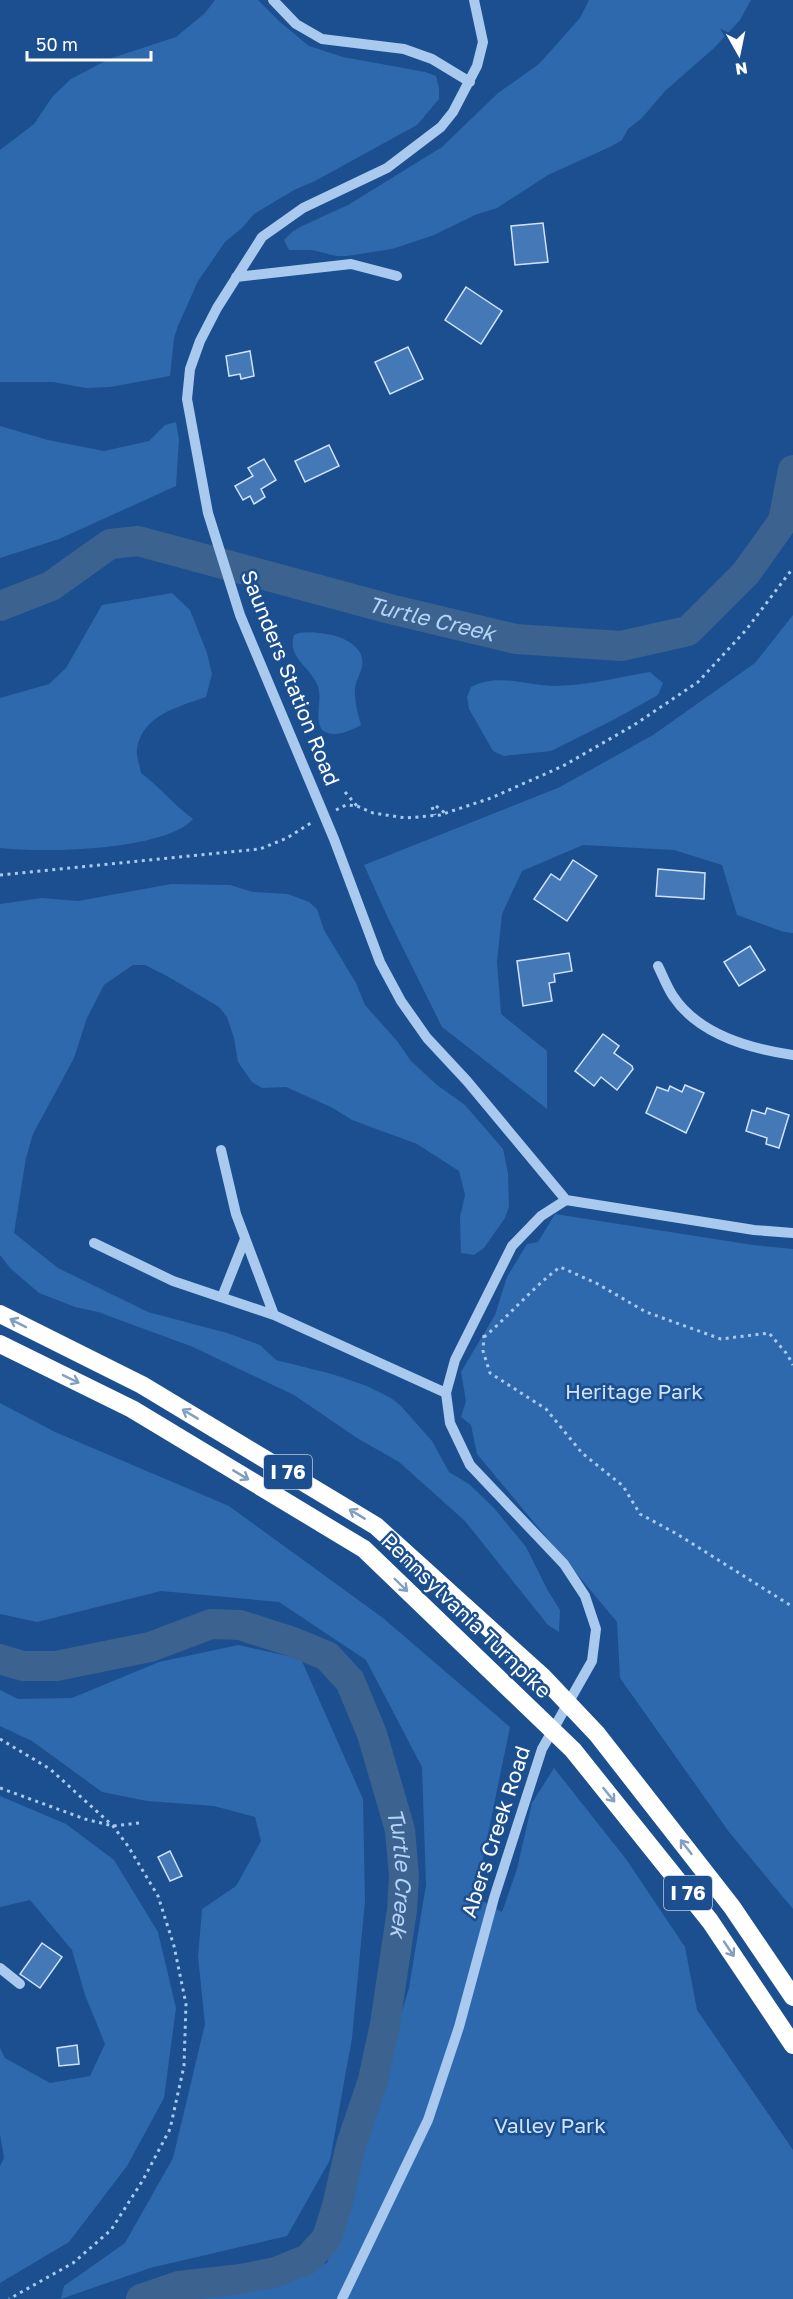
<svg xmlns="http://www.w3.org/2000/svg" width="793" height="2299" viewBox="0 0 793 2299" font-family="'Golos Text',sans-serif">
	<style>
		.green { fill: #2e69ad }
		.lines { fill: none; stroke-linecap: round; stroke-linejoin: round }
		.river { stroke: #3c6290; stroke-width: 30 }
		.building { fill: #4478b7; stroke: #cfe3fa; stroke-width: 1.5 }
		.path { stroke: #a9c9ee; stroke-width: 3; stroke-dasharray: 3 4.5; stroke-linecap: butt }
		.minor { stroke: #a9c9ee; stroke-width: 10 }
		.highway { stroke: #fff; stroke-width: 18 }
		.oneway { stroke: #829ec1 }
		.labels { text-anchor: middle; stroke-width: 5; stroke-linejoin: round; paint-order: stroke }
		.shield { fill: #1b4f8f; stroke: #bbcadd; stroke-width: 1.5 }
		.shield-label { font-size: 20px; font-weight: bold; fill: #fff }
		.street-label { font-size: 21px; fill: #fff; stroke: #1b4f8f }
		.park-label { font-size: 21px; fill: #cfe3fa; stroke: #1b4f8f }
		.water-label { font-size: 22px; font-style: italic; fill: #b5d3f5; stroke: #1b4f8f }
	</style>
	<rect width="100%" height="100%" fill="#1b4f8f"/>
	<path class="green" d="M215 0H258L280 22 309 46 343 57 425 72 436 76 439 88V99L417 125 315 181 294 190 254 214 243 227 225 242 198 281 178 326 174 338 170 376 110 387 86 388 53 382H0V150L34 124 53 96 71 79 109 59 176 37 205 13Z
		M589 0H751L740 20 713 49 665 91 642 118 628 129 622 140 612 146 548 175 497 208 475 215 434 235 392 249 347 256H336L312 250H289L284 240 292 232 302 226 348 205 442 147 498 93 539 64 580 18Z
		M176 422 179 440 176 486 59 539 0 558V426L48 440 104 451 149 441 165 425Z
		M172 593 190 610 207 653 212 674 206 697C178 707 142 715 137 749 136 756 140 766 141 773 160 787 174 805 193 819 165 851 42 853 0 848V698L49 684 66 668 102 605Z
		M793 615V933L784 932 737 915 722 865 674 850 583 845 522 871 502 914 497 962 501 1014 547 1051V1109L442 1027 388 918 364 865 560 787 653 735 755 663Z
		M299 633C311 631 321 633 332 635 348 639 368 650 361 670 359 677 356 681 355 688 354 700 358 713 361 725 350 731 333 739 322 730 313 716 324 699 317 684 309 666 287 657 294 635Z
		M650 672 663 683 658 695 615 719 551 751 504 756 493 751 469 709 467 697 471 687C498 673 524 685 553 686 585 686 619 677 650 672Z
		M171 884 230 885 253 892 288 894 309 902 317 909 324 930 356 983 365 1005 397 1041 411 1061 437 1085 465 1105 503 1149 508 1173 509 1207 505 1218 484 1248 474 1255 461 1253 460 1217 465 1195 459 1171 417 1144 352 1120 331 1107 286 1087 262 1088 252 1082 238 1062 234 1038 227 1017 219 1007 167 976 145 965H133L104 985 87 1018 74 1058 33 1134 26 1158 14 1233 58 1268 148 1312 227 1333 260 1345 276 1360 332 1374 367 1386 391 1398 400 1405 432 1441 449 1472 469 1484 494 1508 526 1547 548 1591 560 1610 559 1632 548 1625 465 1521 399 1462 357 1438 294 1395 193 1347 98 1312 75 1307 39 1293 10 1268 0 1255V904L42 898 78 901Z
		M555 1214 753 1245 793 1249V1909L729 1832 620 1678 617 1622 477 1454 471 1425 461 1417 466 1401 461 1372 495 1315 507 1277 527 1244 538 1242Z
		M0 1403 55 1432 229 1506 383 1618 510 1727 475 1897 502 1912 517 1869 532 1803 554 1768 626 1859 685 1947 697 2010 793 2150V2299H179L327 2263 409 1988 426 1885 422 1767 366 1660 279 1602 161 1591 37 1622 0 1614Z
		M238 1645 301 1659 363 1799 365 1901 352 2038 330 2160 287 2236 150 2268 61 2299 64 2286 125 2243 173 2158 205 2024 198 1957 202 1909 236 1886 261 1841 255 1817 214 1806 147 1801 102 1792 32 1741 0 1726V1690L18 1699 72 1698 159 1662Z
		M0 1796 66 1824 114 1860 158 1932 176 2008 164 2098 127 2166 69 2242 0 2283V2166L4 2158 0 2134V2048L5 2058 50 2083 90 2076 105 2044 85 1995 72 1950 30 1900 0 1907Z"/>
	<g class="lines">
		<g class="river">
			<path id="s1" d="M0 606 51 586 110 544 138 541 390 609 516 639 621 646 688 631 746 573 783 521 793 470"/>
			<path id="s2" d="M0 1659 23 1666H56L150 1647 211 1624 240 1625 293 1642 327 1656 350 1681 372 1734 400 1830 404 1876 402 1910 385 2024 373 2080 351 2145 337 2206 327 2238 308 2259 276 2272 241 2279 179 2286 141 2299"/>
		</g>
	</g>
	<path class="building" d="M543 223 548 262 515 265 511 226Z
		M466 287 502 311 481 344 445 320Z
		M408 347 423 379 390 394 375 362Z
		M250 351 254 376 241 379 240 374 229 376 226 356Z
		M329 445 339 466 305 482 295 461Z
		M264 459 276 480 261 489 265 497 254 504 250 496 243 500 235 486 253 476 248 468Z
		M573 860 597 876 567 921 534 899 551 874 560 880Z
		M658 869 705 873 704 899 656 896Z
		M750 946 765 970 739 986 724 962Z
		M569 953 572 971 554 974 555 982 549 983 552 1001 523 1006 517 961Z
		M603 1034 619 1046 614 1053 632 1066 633 1069 617 1090 601 1077 594 1086 575 1071Z
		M685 1085 704 1093 686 1133 646 1113 657 1087 668 1091 670 1086 682 1092Z
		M767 1108 789 1115 779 1148 766 1144 767 1138 746 1131 752 1110 765 1114Z
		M170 1851 182 1876 170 1881 158 1857Z
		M42 1943 62 1957 40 1988 20 1974Z
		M77 2045 79 2064 59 2066 57 2048Z"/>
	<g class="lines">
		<path class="path" d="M345 792 357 806
			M436 806 445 813
			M432 807 435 815
			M336 810 346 805 357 806 373 813 406 818 440 815 491 798 563 766 634 725 698 682 746 630 793 568
			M0 875 260 849 287 838 314 821
			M484 1335 483 1351 490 1373 546 1409 582 1453 623 1486 640 1514 677 1534 793 1607
			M484 1337C510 1315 532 1288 560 1267L596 1283 646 1312 721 1339 769 1333 787 1354 793 1365
			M0 1739 50 1769 113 1826 128 1846 158 1896 174 1946 186 2004 184 2066 170 2129 143 2180 111 2230 73 2263 9 2299
			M0 1788 85 1819 113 1826 139 1823"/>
		<path class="minor" d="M273 0 296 24 322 39 404 49 432 59 470 82
			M474 0 483 42 477 66 453 112 441 127 387 168 303 208 262 237 217 308 200 341 190 369 187 399 208 513 240 615 334 839 380 962 401 1001 427 1038 467 1081 566 1200 754 1230 793 1233
			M236 277 351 264 397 276
			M658 966C663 976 667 987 673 996 698 1034 751 1049 793 1055
			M221 1150 236 1214 274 1315
			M94 1243 173 1281 274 1315 446 1393
			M222 1297 245 1239
			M0 1968 20 1984
			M342 2299 428 2120 459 2027 494 1898 542 1749 592 1661 596 1629 585 1596 564 1564 470 1465 450 1423 446 1393 455 1360 512 1246 541 1216 566 1200"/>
		<path class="highway" d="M0 1314 142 1385 376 1526 543 1677 597 1734 732 1907 793 1997
			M0 1344 132 1409 364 1549 573 1750 710 1921 793 2045"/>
	</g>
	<defs><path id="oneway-shaft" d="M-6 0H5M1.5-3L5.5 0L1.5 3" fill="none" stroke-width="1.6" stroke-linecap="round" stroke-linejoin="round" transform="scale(1.5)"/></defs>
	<g class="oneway">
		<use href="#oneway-shaft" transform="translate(18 1323) rotate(-153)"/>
		<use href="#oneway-shaft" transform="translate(71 1379) rotate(26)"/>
		<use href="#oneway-shaft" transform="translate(190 1414) rotate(-149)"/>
		<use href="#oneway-shaft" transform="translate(241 1475) rotate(31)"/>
		<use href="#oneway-shaft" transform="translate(357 1514) rotate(-149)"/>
		<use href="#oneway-shaft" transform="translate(401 1585) rotate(44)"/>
		<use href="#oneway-shaft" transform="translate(609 1795) rotate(51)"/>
		<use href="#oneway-shaft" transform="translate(686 1847) rotate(-128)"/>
		<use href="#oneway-shaft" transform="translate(729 1949) rotate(56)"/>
	</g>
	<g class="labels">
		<g class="shield">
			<rect x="264" y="1455" width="48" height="34" rx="4.5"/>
			<rect x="664" y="1876" width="48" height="34" rx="4.5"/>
		</g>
		<g class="shield-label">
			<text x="288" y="1479">I 76</text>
			<text x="688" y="1900">I 76</text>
		</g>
		<g class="street-label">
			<text transform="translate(290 678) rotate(68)" y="7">Saunders Station Road</text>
			<text transform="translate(466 1616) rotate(44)" y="7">Pennsylvania Turnpike</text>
			<text transform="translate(496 1832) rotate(-72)" y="7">Abers Creek Road</text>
		</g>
		<g class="park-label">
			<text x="634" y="1399">Heritage Park</text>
			<text x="550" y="2133">Valley Park</text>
		</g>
		<g class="water-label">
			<text dy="8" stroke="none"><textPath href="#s1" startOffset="459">Turtle Creek</textPath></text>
			<text dy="8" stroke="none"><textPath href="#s2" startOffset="574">Turtle Creek</textPath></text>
		</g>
	</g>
	<g transform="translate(739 54) rotate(171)" stroke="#1b4f8f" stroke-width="4.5" paint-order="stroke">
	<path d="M0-4.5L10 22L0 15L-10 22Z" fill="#ffffff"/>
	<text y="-9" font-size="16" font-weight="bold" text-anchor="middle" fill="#ffffff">N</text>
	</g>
	<path d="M27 51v9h124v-9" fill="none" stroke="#ffffff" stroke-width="3"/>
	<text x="36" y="51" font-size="18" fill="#ffffff" stroke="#1b4f8f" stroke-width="4.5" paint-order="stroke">50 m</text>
</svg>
